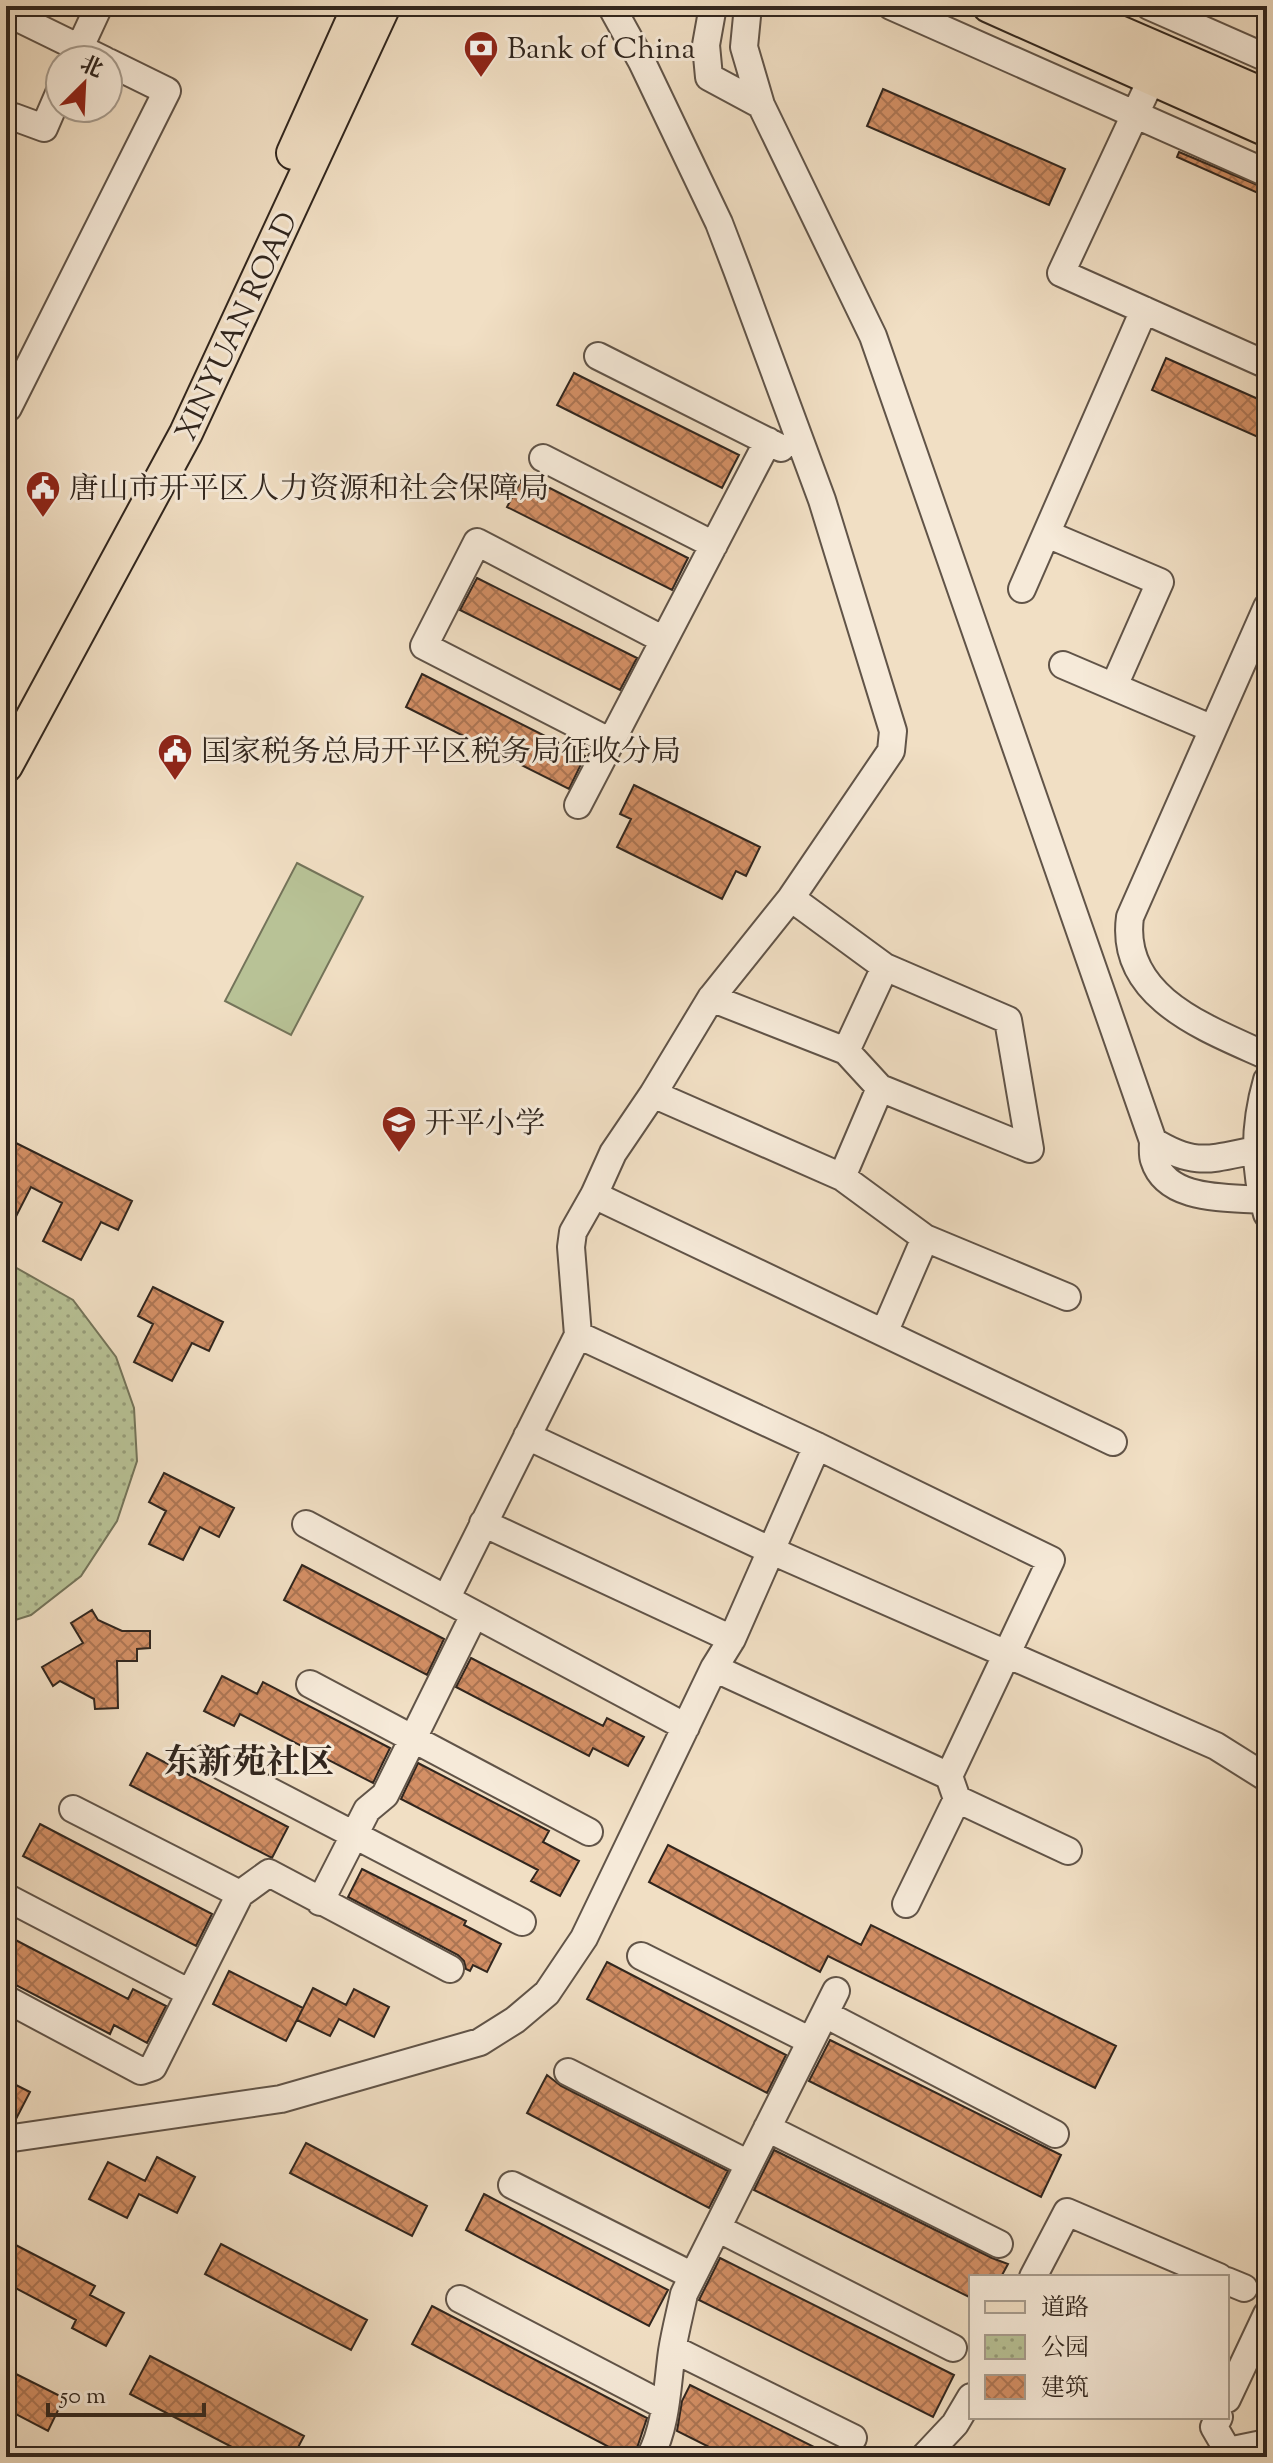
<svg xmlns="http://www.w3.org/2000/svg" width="1273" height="2463" viewBox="0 0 1273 2463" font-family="'Sorts Mill Goudy','Noto Serif SC',serif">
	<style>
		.park { fill: url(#park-dots); stroke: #74745a; stroke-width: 2 }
		.pitch { fill: #b8c296; stroke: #74745a; stroke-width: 2 }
		.building { fill: url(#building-cross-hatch); stroke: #31261e; stroke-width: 2 }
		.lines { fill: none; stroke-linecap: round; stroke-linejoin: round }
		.minor-casing { stroke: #615448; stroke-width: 30 }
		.major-casing { stroke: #31261e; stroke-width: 36 }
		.minor { stroke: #f6ead9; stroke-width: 26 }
		.major { stroke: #f1dfc4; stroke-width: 32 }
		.labels { text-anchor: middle; stroke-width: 6; stroke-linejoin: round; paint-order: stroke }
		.poi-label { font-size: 30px; fill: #31261e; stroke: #f6ead9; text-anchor: start }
		.street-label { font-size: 30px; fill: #31261e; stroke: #f6ead9 }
		.quarter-label { font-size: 34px; font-weight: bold; fill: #31261e; stroke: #f6ead9 }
	</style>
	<defs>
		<pattern id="park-dots" width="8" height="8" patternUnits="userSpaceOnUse" patternTransform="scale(2)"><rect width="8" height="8" fill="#b8c296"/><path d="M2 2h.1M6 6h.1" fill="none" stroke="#969d7a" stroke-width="1.8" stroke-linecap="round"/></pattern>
		<pattern id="building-cross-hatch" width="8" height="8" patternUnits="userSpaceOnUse" patternTransform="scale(2)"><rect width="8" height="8" fill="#d38f65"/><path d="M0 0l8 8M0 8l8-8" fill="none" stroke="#ac7553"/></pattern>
	</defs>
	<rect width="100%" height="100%" fill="#f1dfc4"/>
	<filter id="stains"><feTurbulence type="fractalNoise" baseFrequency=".0025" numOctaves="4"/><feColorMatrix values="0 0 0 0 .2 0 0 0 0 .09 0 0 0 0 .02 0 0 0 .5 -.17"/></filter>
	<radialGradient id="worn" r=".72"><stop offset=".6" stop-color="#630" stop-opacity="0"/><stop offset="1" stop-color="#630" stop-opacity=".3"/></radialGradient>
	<path class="park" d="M6 1262 73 1300 116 1357 134 1408 137 1461 117 1521 81 1576 31 1615 6 1623Z"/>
	<path class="pitch" d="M297 863 363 897 291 1035 225 1001Z"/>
	<path class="building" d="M883 89 1065 169 1049 205 867 126Z
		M1179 152 1267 189V197L1177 157Z
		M1166 358 1267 403V441L1152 390Z
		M574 373 739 455 722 488 557 405Z
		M524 475 688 558 672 590 507 507Z
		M477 578 637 658 620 690 460 610Z
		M422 674 585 756 569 789 406 707Z
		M634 785 760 847 746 876 736 871 722 899 617 847 631 819 620 814Z
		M6 1138 132 1201 118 1230 101 1222 81 1260 43 1241 62 1203 31 1187 6 1236Z
		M153 1287 223 1322 209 1351 192 1343 172 1381 134 1362 153 1324 138 1316Z
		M164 1473 234 1508 219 1537 200 1527 183 1560 149 1544 166 1511 149 1502Z
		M302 1565 444 1639 427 1675 284 1600Z
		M92 1610 98 1620 122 1631H150V1648L137 1649V1661H117L118 1708 95 1709 94 1699 60 1681 53 1686 42 1667 83 1643 71 1623Z
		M471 1658 603 1726 607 1718 644 1737 628 1766 593 1748 589 1756 456 1687Z
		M222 1676 257 1694 263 1682 390 1748 373 1783 240 1714 234 1726 204 1711Z
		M147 1753 288 1827 272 1858 130 1785Z
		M418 1763 549 1831 543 1842 579 1861 560 1896 531 1881 538 1870 401 1799Z
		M40 1824 212 1914 196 1946 23 1856Z
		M668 1845 861 1945 871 1925 1116 2046 1095 2088 828 1956 820 1972 649 1882Z
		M362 1869 466 1921 464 1925 501 1944 487 1972 473 1965 470 1971 466 1969 464 1961 458 1955 348 1897Z
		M6 1935 128 1999 133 1989 166 2006 147 2043 114 2025 110 2034 6 1980Z
		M607 1962 786 2055 767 2093 587 1999Z
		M229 1971 303 2008 286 2041 213 2004Z
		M313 1988 346 2005 354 1989 389 2007 374 2037 339 2019 330 2036 297 2020Z
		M830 2040 1061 2155 1041 2197 809 2081Z
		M547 2075 561 2086 728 2171 709 2208 527 2113Z
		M6 2080 30 2092 15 2121 6 2123Z
		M306 2143 427 2206 412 2236 290 2173Z
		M774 2150 992 2258 1008 2264 1001 2277H971V2298L754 2190Z
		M157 2157 195 2177 177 2213 139 2194 127 2218 89 2199 108 2162 145 2181Z
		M484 2194 668 2290 649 2326 466 2230Z
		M6 2240 95 2286 90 2295 124 2313 106 2346 72 2328 76 2320 6 2283Z
		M221 2244 367 2320 351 2350 205 2274Z
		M720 2258 954 2375 933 2417 699 2300Z
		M432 2306 647 2418 634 2457H628L412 2344Z
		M150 2356 304 2436 293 2457H251L130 2394Z
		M6 2369 64 2398 48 2431 6 2409Z
		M690 2385 834 2457H729L677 2431 682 2401Z"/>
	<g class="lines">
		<g class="minor-casing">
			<path id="minor" d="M713 6 706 45 709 77 761 105
				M748 6 744 47 761 105 873 336 1153 1141C1153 1146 1152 1155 1154 1160 1167 1202 1228 1197 1262 1200
				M891 6 1267 173
				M1149 6 1267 58
				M18 18 104 60
				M74 60 99 6
				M1152 78 1061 273 1267 365
				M14 117 44 128 60 91
				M598 356 781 448
				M6 407 8 408 167 91 108 62
				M543 458 714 545
				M1047 534 1160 582 1114 686
				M1022 589 1144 310
				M1267 607 1130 917C1119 998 1208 1029 1267 1056
				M1063 665 1213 729
				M611 742 424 646 477 542 664 640
				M578 805 768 441
				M711 998 846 1051 880 1088 1030 1149 1008 1020 885 967 791 898
				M846 1051 885 967
				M653 1094 842 1177 925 1238 1067 1297
				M1153 1141C1195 1167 1210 1159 1256 1150
				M842 1177 880 1088
				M594 1195 1113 1442
				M1267 1214C1253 1169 1254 1125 1267 1080
				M884 1333 925 1238
				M578 1335 817 1446 1051 1560 949 1776
				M527 1436 772 1551 1216 1746 1267 1778
				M483 1523 732 1639
				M306 1524 686 1727
				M446 1599 578 1335 571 1247 573 1232 594 1195 613 1153 653 1094 711 998 791 898 891 751 893 731 822 500 737 270 719 223 642 62 611 6
				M714 1668 949 1776 957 1799 1068 1851
				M310 1684 589 1832
				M206 1758 522 1922
				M73 1809 240 1894 269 1873 450 1969
				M6 1897 190 1993
				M320 1902 367 1810 385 1795 474 1615
				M906 1904 957 1799
				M641 1956 811 2041
				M6 1999 141 2071 153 2067 240 1894
				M825 2014 1055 2134
				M568 2072 749 2164
				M767 2128 999 2244
				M6 2139 281 2099 480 2042 515 2020 547 1993 584 1938 714 1668 732 1639 817 1446
				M512 2185 693 2276
				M717 2228 953 2348
				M1033 2277 1067 2212 1219 2277
				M1227 2281 1244 2288
				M460 2299 665 2406
				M673 2349 853 2438
				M1227 2399 1267 2314
				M1219 2417 1214 2427 1228 2451 1267 2443
				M650 2457C667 2425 667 2386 672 2351 675 2332 680 2313 684 2294L836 1991
				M924 2457 955 2424 971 2397"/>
		</g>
		<g class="major-casing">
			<path id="major" d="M989 6 1267 130
				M1059 6 1267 96
				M293 153 359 6
				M6 766 186 433 384 6"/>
		</g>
		<use href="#minor" class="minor"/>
		<use href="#major" class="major"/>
	</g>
	<defs>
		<g id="bank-pin" transform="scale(1.8)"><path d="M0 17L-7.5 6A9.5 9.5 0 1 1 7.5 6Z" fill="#8f2418" stroke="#f6ead9"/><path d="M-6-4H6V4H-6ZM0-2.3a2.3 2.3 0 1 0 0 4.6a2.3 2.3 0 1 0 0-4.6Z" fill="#fff"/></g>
		<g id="civic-pin" transform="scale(1.8)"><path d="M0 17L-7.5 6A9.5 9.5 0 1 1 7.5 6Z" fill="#8f2418" stroke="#f6ead9"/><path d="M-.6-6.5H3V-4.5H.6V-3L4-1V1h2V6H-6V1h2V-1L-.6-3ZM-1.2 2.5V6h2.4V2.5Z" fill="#fff"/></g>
		<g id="school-pin" transform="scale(1.8)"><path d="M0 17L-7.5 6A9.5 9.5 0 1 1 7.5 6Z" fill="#8f2418" stroke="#f6ead9"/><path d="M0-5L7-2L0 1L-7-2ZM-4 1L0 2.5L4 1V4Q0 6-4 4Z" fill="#fff"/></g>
	</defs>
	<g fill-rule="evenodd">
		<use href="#bank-pin" x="481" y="48"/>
		<use href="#civic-pin" x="43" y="488"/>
		<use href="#civic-pin" x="175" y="751"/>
		<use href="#school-pin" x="399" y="1123"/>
	</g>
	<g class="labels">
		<g class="poi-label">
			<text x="507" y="58">Bank of China</text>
			<text x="69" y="498">唐山市开平区人力资源和社会保障局</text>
			<text x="201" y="761">国家税务总局开平区税务局征收分局</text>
			<text x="425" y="1133">开平小学</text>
		</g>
		<g class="street-label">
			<text transform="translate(236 326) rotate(-65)" y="10">XINYUAN ROAD</text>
		</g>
		<g class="quarter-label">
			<text x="249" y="1773">东新苑社区</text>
		</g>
	</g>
	<rect width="1273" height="2463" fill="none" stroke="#f1dfc4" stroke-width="32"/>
	<rect x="8" y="8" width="1257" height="2447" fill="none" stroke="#31261e" stroke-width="4"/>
	<rect x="16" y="16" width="1241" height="2431" fill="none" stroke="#31261e" stroke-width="2"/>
	<rect x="969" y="2275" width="260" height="144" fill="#f6ead9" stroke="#a79c8e" stroke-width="2"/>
	<rect x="985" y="2301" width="40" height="12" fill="#f1dfc4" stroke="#a79c8e" stroke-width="2"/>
	<text x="1041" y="2315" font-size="24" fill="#31261e">道路</text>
	<rect x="985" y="2335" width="40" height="24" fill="url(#park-dots)" stroke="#a79c8e" stroke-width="2"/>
	<text x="1041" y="2355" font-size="24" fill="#31261e">公园</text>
	<rect x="985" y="2375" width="40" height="24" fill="url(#building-cross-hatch)" stroke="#a79c8e" stroke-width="2"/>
	<text x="1041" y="2395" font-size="24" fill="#31261e">建筑</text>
	<g transform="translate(84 84) rotate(24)"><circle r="38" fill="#f6ead9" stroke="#a79c8e" stroke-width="2"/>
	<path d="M0-6L14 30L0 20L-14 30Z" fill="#8f2418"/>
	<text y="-12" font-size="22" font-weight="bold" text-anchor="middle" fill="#31261e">北</text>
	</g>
	<path d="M48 2403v12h156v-12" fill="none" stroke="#31261e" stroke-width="4"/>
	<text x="60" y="2403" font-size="24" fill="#31261e" stroke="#f6ead9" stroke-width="6" paint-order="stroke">50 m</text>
	<rect width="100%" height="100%" filter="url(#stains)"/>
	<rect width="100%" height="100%" fill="url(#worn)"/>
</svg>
